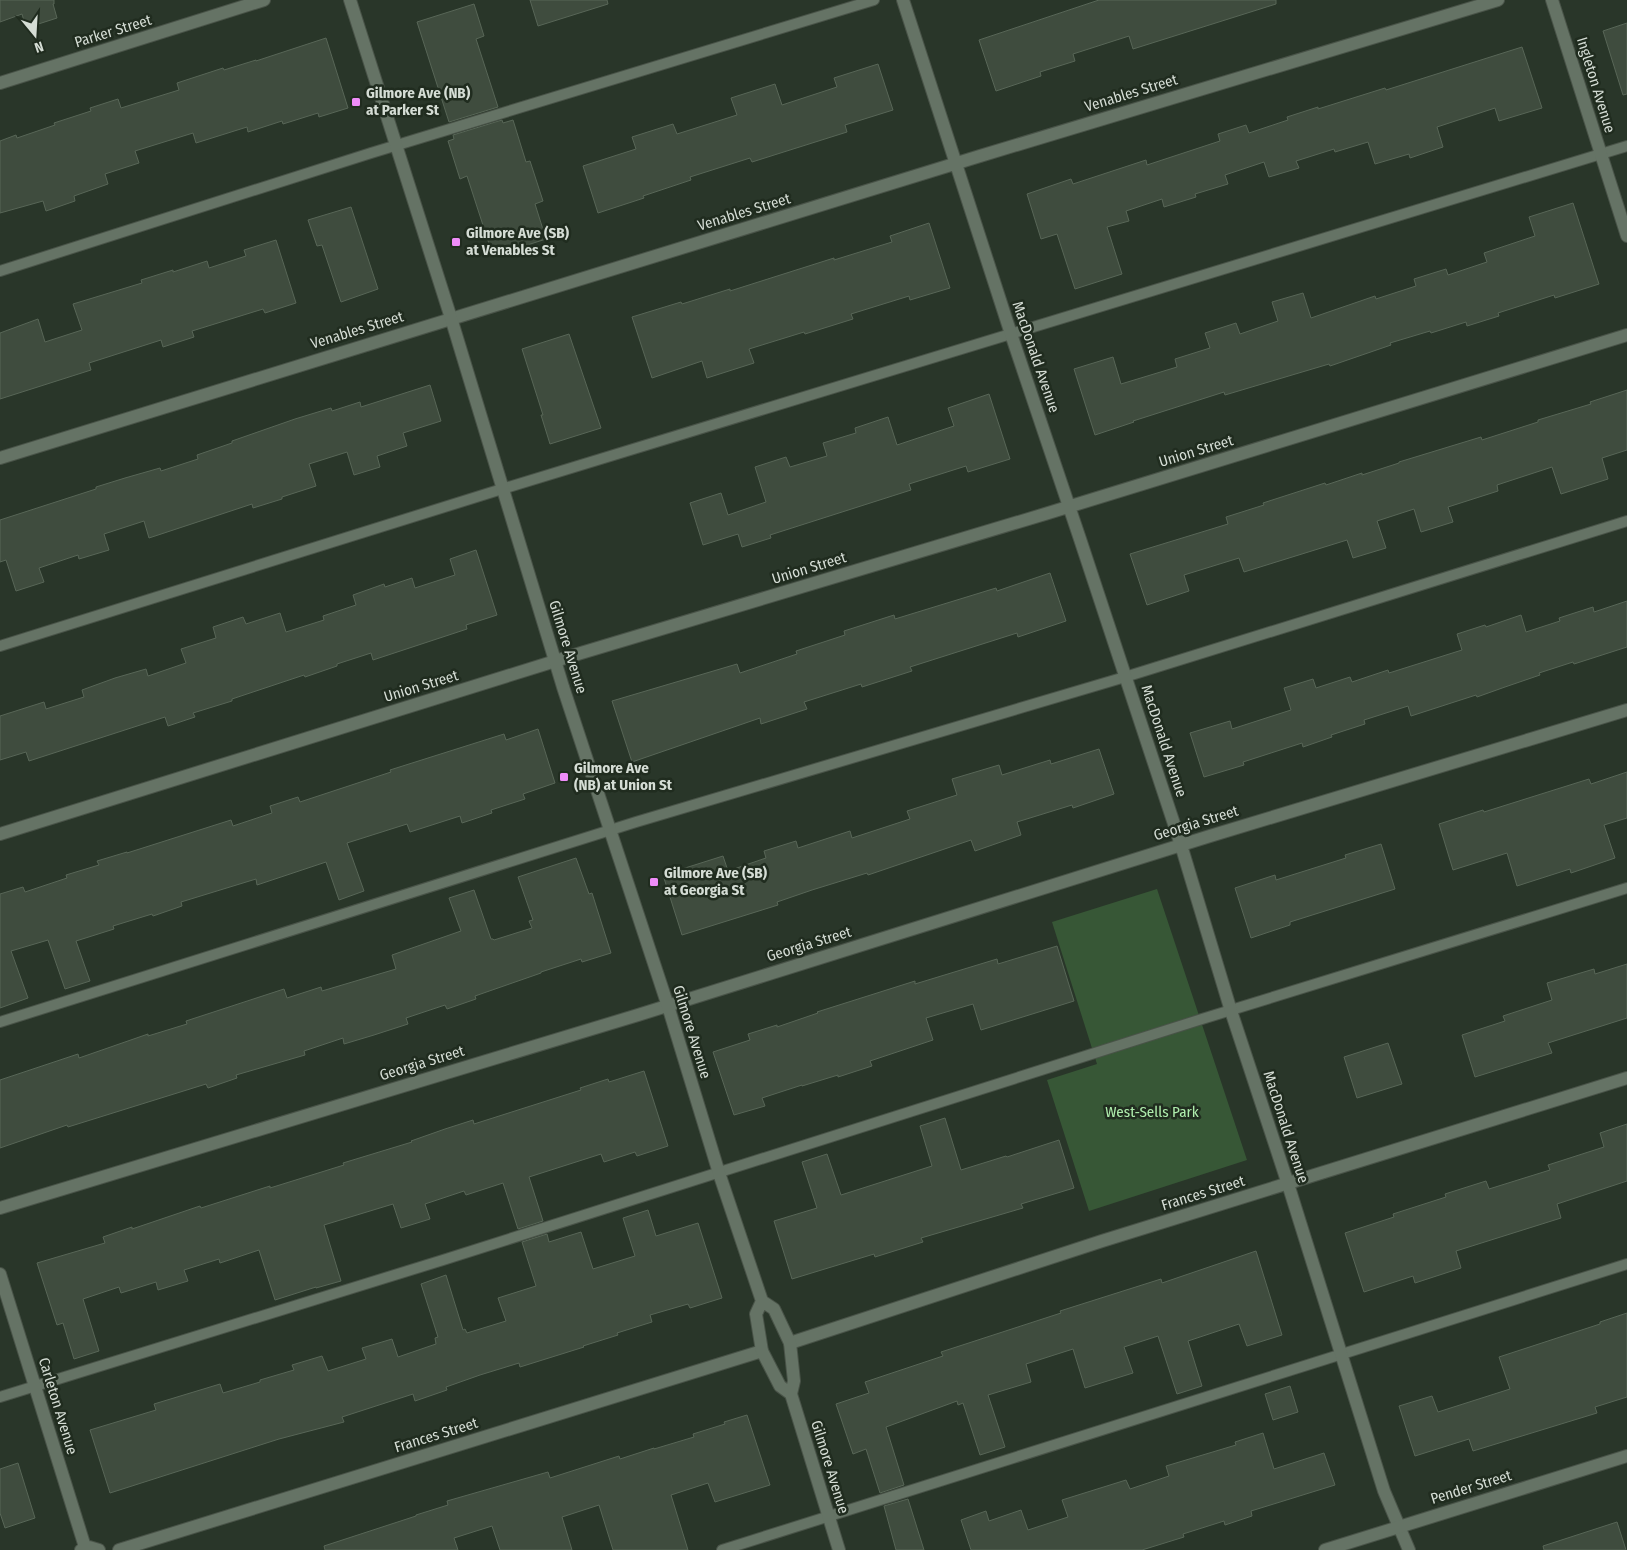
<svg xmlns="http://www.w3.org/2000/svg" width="1627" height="1550" viewBox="0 0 1627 1550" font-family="'Fira Sans Condensed',sans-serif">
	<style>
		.green { fill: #375736 }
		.building { fill: #3f4c3e; stroke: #586657 }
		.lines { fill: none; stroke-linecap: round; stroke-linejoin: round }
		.lane-casing { stroke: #495348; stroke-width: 12 }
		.street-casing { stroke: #495348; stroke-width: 14 }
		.secondary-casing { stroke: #495348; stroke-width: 14 }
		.lane { stroke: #657365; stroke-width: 10 }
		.street { stroke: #657365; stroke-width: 12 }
		.secondary { stroke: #657365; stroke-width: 12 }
		.poi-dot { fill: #ee8cf8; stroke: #202c1f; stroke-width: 2 }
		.labels { text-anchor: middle; stroke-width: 5; stroke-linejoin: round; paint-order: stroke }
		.street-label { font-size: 15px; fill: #d5ddd5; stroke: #202c1f }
		.poi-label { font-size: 15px; font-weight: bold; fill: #d5ddd5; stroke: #202c1f; text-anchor: start }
		.park-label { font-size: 15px; fill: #afedad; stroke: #202c1f }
	</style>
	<rect width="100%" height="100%" fill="#293629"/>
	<path class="green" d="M1157 889 1247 1160 1089 1211 1047 1080 1097 1064 1052 922Z"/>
	<path class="building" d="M0 0H54V4H53L57 18 26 28 22 14 0 22Z
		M530 0H607L608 4 538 26Z
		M1099 0H1276V4L1133 49 1129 36 1073 54 1075 61 1040 72 1041 76 996 91 979 40Z
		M474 4 484 36 476 39 498 107 449 122 417 22Z
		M1627 23V94L1623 95 1603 31Z
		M326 38 348 108 319 117 318 113 283 124 282 121 248 132 247 127 196 143 193 133 135 151 139 163 105 174 108 184 74 196 75 201 46 211 43 201 0 213V141L16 135 17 138 55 125 54 123 91 111 90 108 118 99 121 108 179 90 177 83 223 68 224 70 256 60V61Z
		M1522 47 1542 108 1499 121 1495 108 1437 127 1443 147 1410 158 1409 154 1375 164 1368 142 1335 152 1334 149 1296 161 1299 168 1269 177 1264 162 1225 175 1228 184 1195 194 1196 197 1164 207 1162 199 1126 211 1129 221 1107 227 1122 274 1075 289 1057 234 1041 239 1027 194 1071 179 1073 184 1146 160 1147 165 1220 141 1218 134 1246 125 1249 133 1288 120 1287 117 1318 107V109L1385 88 1386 90Z
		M878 64 893 110 845 125 847 132 752 162 750 158 690 177 691 180 643 196 644 198 598 213 583 166 636 149 632 137 673 124 677 134 737 115 731 98 775 84 782 105 837 87 834 78Z
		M502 120 503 123 513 120 526 162 530 161 543 201 535 204 546 239 493 256 467 176 460 179 448 141 454 139 453 135Z
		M1573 203 1599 284 1555 298 1554 295 1498 313 1499 316 1467 326 1466 322 1431 333 1430 331 1390 343 1391 345 1330 366 1329 364 1225 395 1224 392 1133 421 1134 422 1095 435 1074 369 1113 357 1121 384 1177 367 1175 359 1210 348 1205 333 1236 323 1240 334 1278 321 1272 302 1303 293 1311 318 1375 296 1376 299 1416 286 1414 279 1446 269 1448 275 1487 262 1484 253 1535 236 1529 217Z
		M351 207 378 289 341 302 322 245 317 246 308 220Z
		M929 223 950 288 910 300 909 296 851 314 853 319 805 334 804 332 749 349 754 363 707 378 702 361 652 378 632 317 681 302 682 304 730 289V291L834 258V260L892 242 890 236Z
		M276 240 296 303 265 313 263 309 192 331 194 337 163 347 161 340 89 363 91 370 0 399V333L38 319 45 342 82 330 73 304 142 283 141 280 173 270V272L207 261 209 268 246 256 244 250Z
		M569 334 601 428 550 444 541 415H543L522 349Z
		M430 385 441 421 403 433 407 446 377 456 380 467 354 475 347 452 309 464 316 486 282 497V499L253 508 252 504 149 538 144 521 104 534 109 550 79 559 78 555 39 568 44 582 16 591 6 560 0 562V520L96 489V487L125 478 160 468 161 471 198 459 197 455 232 443V441L295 419 331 408 332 411 360 402 361 407Z
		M1627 390V450L1602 458 1608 479 1561 494 1552 467 1497 485 1498 491 1448 507 1453 522 1421 532 1414 509 1377 521 1386 548 1353 558 1347 540 1244 572 1239 558 1184 575 1189 591 1147 605 1130 554 1228 524 1226 517 1264 505 1263 503 1325 483 1326 485 1362 473V475L1399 463V462L1481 437 1482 440 1538 422V420L1591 404 1590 402Z
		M989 394 1010 459 968 472 966 466 909 484 911 490 770 535 771 538 742 547 738 534 703 545 690 503 721 493 728 515 766 502 755 467 786 457 790 467 827 456 823 443 856 433 855 428 888 417 897 445 954 426 948 408Z
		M476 550 497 615 466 625 467 629 373 660 371 653 337 664V666L305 677 304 675 232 699V701L193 713 195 717 168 726 165 717 29 761 26 752 0 760V716L44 702 46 709 84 697 82 690 115 678 146 669 148 676 186 663 181 649 216 638 213 627 243 617 246 624 280 613 286 632 324 620 323 616 356 605 353 595 384 584 385 587 412 578 415 588 455 575 450 559Z
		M1050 573 1066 621 1018 637 1017 633 910 667 912 671 862 687 861 684 804 702 807 709 761 724 760 718 632 762 612 701 737 664 740 673 797 654 796 651 845 635 844 631 894 615 895 619 996 588 997 591Z
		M1627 601V647L1574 664 1573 662 1539 673 1540 675 1505 687 1477 697 1476 695 1411 716 1408 706 1364 720 1365 724 1331 735 1332 737 1303 747 1302 743 1243 762 1244 765 1204 777 1190 733 1230 721 1232 729 1291 710 1284 688 1313 679 1316 688 1350 677 1352 682 1388 670 1389 673 1462 650 1457 634 1485 625 1486 627 1521 615 1526 632 1560 621 1559 618 1593 607 1594 612Z
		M538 729 555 783 523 794 525 799 491 810 492 813 462 823 460 816 410 832 407 824 347 843 364 891 339 900 326 862 257 885 256 879 181 902 182 906 153 916 152 914 113 926 114 929 76 941 90 981 65 989 48 940 11 951 28 998 0 1008V894L23 887 25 892 67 878 66 875 99 865 97 861 127 852V853L231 820 233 826 272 813 270 806 298 797 300 802 391 772 390 770 504 734 506 740Z
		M1099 749 1114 794 1073 808 1072 805 1017 822 1021 835 975 851 971 840 868 875 867 873 812 890 777 902 778 905 682 935 663 875 723 856 728 871 766 858 764 851 796 841 798 848 850 831 852 838 910 819 907 811 957 795 952 779 999 765 1002 775 1050 760 1051 764Z
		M1627 772V818L1604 825 1615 858 1571 873 1570 869 1517 886 1507 853 1453 870 1439 824 1483 810 1484 812 1589 779 1591 784Z
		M1381 844 1395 889 1290 922V925L1251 938 1235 888 1275 875 1276 880 1346 858 1345 855Z
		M576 858 589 894 592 893 611 953 582 962 581 959 541 972V973L475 996 476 999 447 1009 445 1005 406 1018 408 1024 374 1035 344 1044 343 1038 304 1051 305 1055 236 1075 237 1078 208 1088 206 1084 68 1127 67 1125 0 1148V1080L78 1054 79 1058 148 1034V1036L187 1024 186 1021 284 989 287 998 321 987 322 991 396 969 392 955 461 931 449 898 474 890 491 939H493L494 940 532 928 529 921 533 920 518 877Z
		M1057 946 1074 1001 981 1030 973 1004 926 1018 933 1040 870 1061 872 1066 838 1077V1075L802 1086V1085L762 1098 765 1106 734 1115 713 1052 750 1040 748 1034 777 1025V1027L818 1013 817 1012 915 981V984L997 959 998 964Z
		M1627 964V1018L1548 1043 1552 1053 1475 1077 1462 1035 1505 1021 1503 1016 1552 1000 1547 983 1594 969 1595 974Z
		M1388 1043 1402 1084 1357 1098 1344 1057Z
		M644 1071 668 1146 637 1156 635 1152 604 1162 601 1154 529 1177 543 1221 518 1229 503 1183 466 1195 464 1191 425 1204 430 1219 401 1228 393 1204 324 1225 341 1281 316 1288V1287L275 1300 259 1250 220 1263 219 1259 184 1270 188 1281 158 1290 156 1282 121 1293 119 1287 83 1299 99 1351 74 1359 63 1323 57 1325 37 1263 105 1243 103 1237 132 1227V1229L200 1206 201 1208 270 1186V1188L344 1165 343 1163 412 1142 411 1141 445 1129 473 1120 474 1124 581 1090 580 1088 608 1079 609 1082Z
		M945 1118 961 1170 1006 1156 1007 1157 1059 1140 1074 1188 1021 1204 1023 1208 921 1238 923 1242 875 1257 874 1254 792 1279 774 1221 817 1208 802 1162 827 1154 841 1195 932 1166 920 1126Z
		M1627 1124V1181L1557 1204 1561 1218 1456 1251 1461 1268 1415 1283 1413 1276 1364 1292 1345 1233 1394 1217 1393 1214 1446 1197 1445 1194 1486 1181 1489 1189 1550 1170 1548 1165 1604 1147 1600 1133Z
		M648 1210 656 1236 698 1223 722 1298 690 1308 688 1304 650 1315 652 1322 617 1333 618 1335 583 1346 584 1347 520 1367 519 1363 480 1375 446 1387 447 1390 415 1401 413 1394 342 1417 344 1422 279 1439 110 1493 90 1430 156 1410 154 1404 220 1384 223 1393 260 1382V1380L294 1370 292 1365 322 1356 328 1371 366 1359 362 1348 392 1339 398 1357 436 1344 435 1338 438 1337 421 1284 446 1275 463 1330 465 1329 467 1333 506 1321 498 1298 536 1286 522 1242 547 1234 549 1242 581 1232 593 1269 635 1256 623 1218Z
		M1256 1251 1282 1335 1247 1346 1239 1324 1188 1341 1202 1386 1177 1394 1158 1336 1124 1347 1133 1373 1085 1388 1073 1349 1026 1364 1031 1382 988 1395 1005 1447 980 1455 963 1403 958 1405 957 1401 886 1427 904 1485 880 1493 866 1449 853 1454 836 1404 869 1393 865 1382 943 1356 941 1352 1061 1313 1060 1311 1161 1279 1162 1283Z
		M1627 1313V1397L1595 1407 1597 1413 1473 1451 1469 1439 1415 1456 1399 1406 1432 1396 1438 1412 1510 1389 1499 1357 1600 1324V1322Z
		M1290 1386 1298 1412 1273 1420 1265 1394Z
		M747 1415 770 1485 715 1502 708 1483 671 1495 688 1550H613L599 1505 562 1517 572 1550H500L492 1526 454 1538 458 1550H325L324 1546 416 1516V1515L448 1505 447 1501 548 1472 550 1478 619 1456 620 1459 654 1448V1449L694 1437 693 1434 725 1424 724 1422Z
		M1263 1433 1274 1469 1324 1453 1335 1485 1251 1511 1252 1516 1225 1525 1224 1521 1183 1534 1184 1537 1142 1550H971L961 1520 986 1511 989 1521 1021 1510 1028 1530 1068 1517 1062 1500 1126 1480 1130 1489 1169 1476 1166 1466 1236 1445 1235 1442Z
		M18 1463 35 1518 5 1528 0 1513V1469Z
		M908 1499 924 1550H896L884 1506Z
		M1617 1522 1626 1550H1544L1543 1546Z"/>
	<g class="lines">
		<g class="lane-casing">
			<path id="lane" d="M0 271 371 153 874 0
				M0 646 502 489 1627 146
				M0 1022 636 822 1125 677 1627 521
				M0 1397 443 1260 1202 1019 1627 888
				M722 1550 1627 1264"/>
		</g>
		<g class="street-casing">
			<path id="street" d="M903 0 1011 334 1080 539 1181 845 1231 1011 1288 1184 1384 1491 1409 1550
				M1552 0 1627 236
				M0 458 980 156 1498 0
				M0 834 581 653 1045 514 1627 335
				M0 1208 638 1015 1210 836 1627 710
				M0 1274 85 1547
				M790 1343 1102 1241 1627 1078
				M81 1550 89 1547 99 1550
				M119 1550 762 1351"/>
		</g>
		<g class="secondary-casing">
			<path id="secondary" d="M350 0 451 318 563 687 668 1006 719 1173 762 1301 774 1309 790 1343 794 1381 791 1394 839 1550
				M0 83 264 0
				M762 1301 756 1314 762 1351 780 1386 791 1394
				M1325 1550 1627 1456"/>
		</g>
		<use href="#lane" class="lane"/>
		<use href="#street" class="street"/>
		<use href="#secondary" class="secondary"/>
	</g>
	<g class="poi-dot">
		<rect x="351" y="97" width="10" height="10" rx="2.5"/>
		<rect x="451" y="237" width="10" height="10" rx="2.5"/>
		<rect x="559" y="772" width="10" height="10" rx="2.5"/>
		<rect x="649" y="877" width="10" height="10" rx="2.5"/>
	</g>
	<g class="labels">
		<g class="street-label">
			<text transform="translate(113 31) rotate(-17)" y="5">Parker Street</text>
			<text transform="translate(1596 85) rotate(73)" y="5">Ingleton Avenue</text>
			<text transform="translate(1131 93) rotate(-17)" y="5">Venables Street</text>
			<text transform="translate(744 212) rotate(-17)" y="5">Venables Street</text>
			<text transform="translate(357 330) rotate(-17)" y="5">Venables Street</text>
			<text transform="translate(1036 357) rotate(71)" y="5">MacDonald Avenue</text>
			<text transform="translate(1196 451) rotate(-17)" y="5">Union Street</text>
			<text transform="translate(809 568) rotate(-17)" y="5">Union Street</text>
			<text transform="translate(568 647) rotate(73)" y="5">Gilmore Avenue</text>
			<text transform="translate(421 686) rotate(-17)" y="5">Union Street</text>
			<text transform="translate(1164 741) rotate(72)" y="5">MacDonald Avenue</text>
			<text transform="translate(1196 823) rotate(-17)" y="5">Georgia Street</text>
			<text transform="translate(809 944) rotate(-17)" y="5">Georgia Street</text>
			<text transform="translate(692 1032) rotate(73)" y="5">Gilmore Avenue</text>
			<text transform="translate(422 1063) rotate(-17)" y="5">Georgia Street</text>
			<text transform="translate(1286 1127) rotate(72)" y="5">MacDonald Avenue</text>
			<text transform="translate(1203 1193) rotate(-17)" y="5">Frances Street</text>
			<text transform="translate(58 1406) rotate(73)" y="5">Carleton Avenue</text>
			<text transform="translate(436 1435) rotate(-17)" y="5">Frances Street</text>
			<text transform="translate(830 1467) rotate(73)" y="5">Gilmore Avenue</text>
			<text transform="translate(1471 1487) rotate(-17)" y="5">Pender Street</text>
		</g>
		<g class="poi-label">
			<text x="366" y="98">Gilmore Ave (NB)<tspan x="366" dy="17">at Parker St</tspan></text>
			<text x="466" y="238">Gilmore Ave (SB)<tspan x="466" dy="17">at Venables St</tspan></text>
			<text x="574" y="773">Gilmore Ave<tspan x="574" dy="17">(NB) at Union St</tspan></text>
			<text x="664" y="878">Gilmore Ave (SB)<tspan x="664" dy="17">at Georgia St</tspan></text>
		</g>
		<g class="park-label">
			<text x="1152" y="1117">West-Sells Park</text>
		</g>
	</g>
	<g transform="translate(35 35) rotate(162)" stroke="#202c1f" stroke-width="4" paint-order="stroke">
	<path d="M0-4L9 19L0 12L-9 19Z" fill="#d5ddd5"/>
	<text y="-8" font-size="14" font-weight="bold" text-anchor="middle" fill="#d5ddd5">N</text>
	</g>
</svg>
